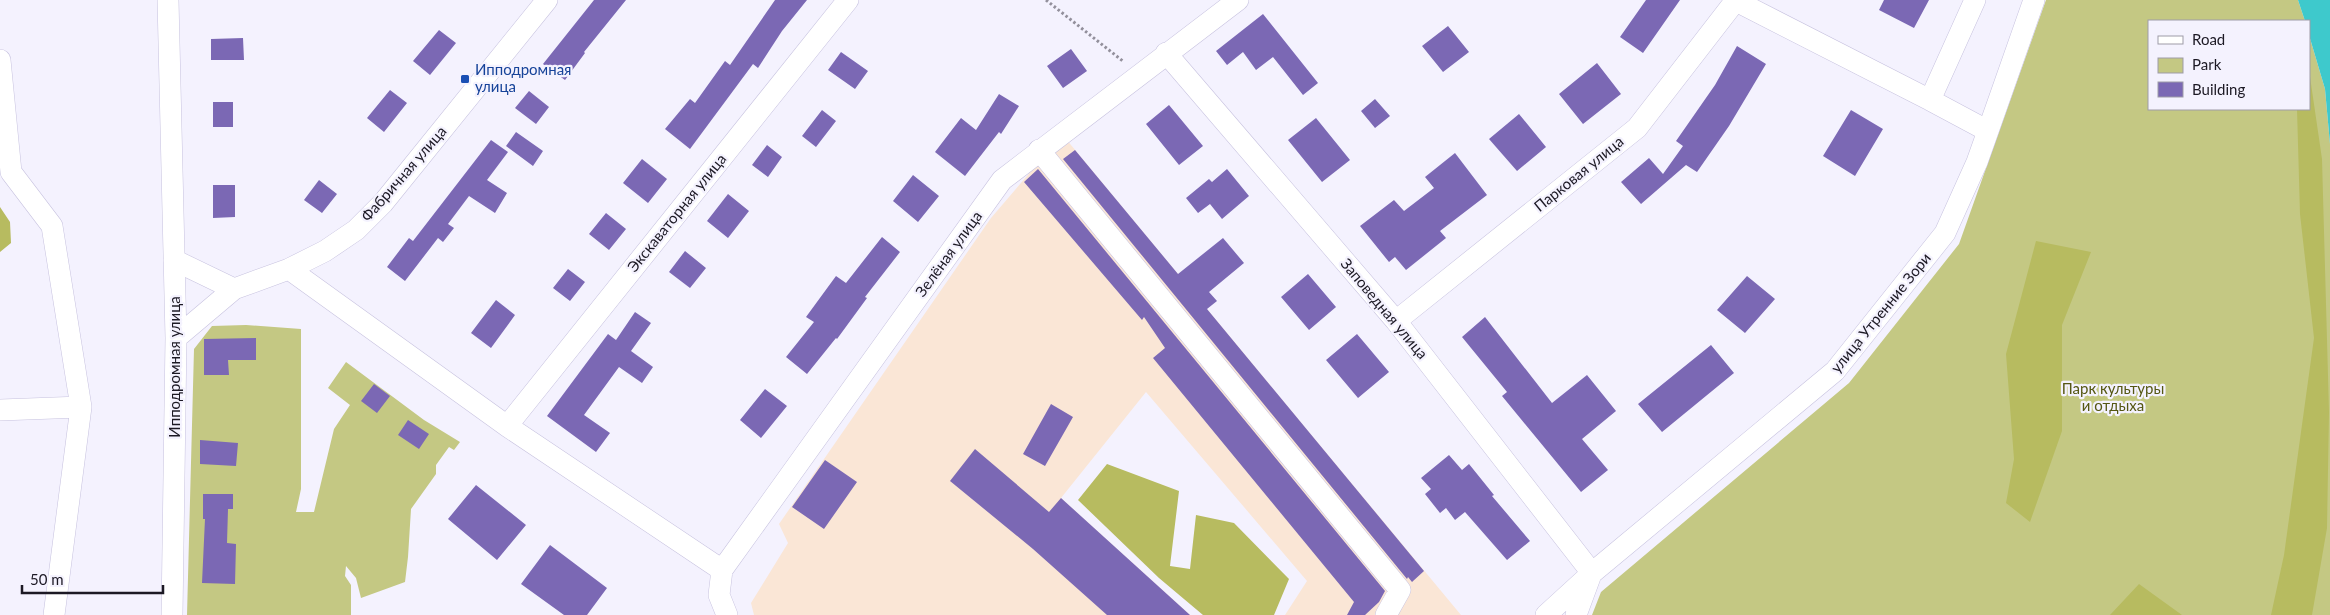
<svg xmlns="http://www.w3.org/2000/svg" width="2330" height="615" viewBox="0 0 2330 615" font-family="Lato,sans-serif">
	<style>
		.industrial { fill: #fae6d6 }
		.green { fill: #c4c883 }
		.forest { fill: #b7bb60 }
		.water { fill: #3ec9cc }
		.building { fill: #7b68b4 }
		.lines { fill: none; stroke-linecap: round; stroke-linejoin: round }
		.minor-casing { stroke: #c7c2df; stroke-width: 22 }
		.path { stroke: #93909c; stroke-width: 3; stroke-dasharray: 2.5 2.5; stroke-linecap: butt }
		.minor { stroke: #fff; stroke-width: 21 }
		.transit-dot { fill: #1a4fb4; stroke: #f4f2fe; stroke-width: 2 }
		.labels { text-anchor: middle; stroke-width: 4.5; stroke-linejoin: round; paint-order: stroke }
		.transit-label { font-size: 15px; fill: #164399; stroke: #f4f2fe; text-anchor: start }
		.street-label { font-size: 15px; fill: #1c1924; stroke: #f4f2fe }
		.park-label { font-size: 15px; fill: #555713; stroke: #f4f2fe }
	</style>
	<rect width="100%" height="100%" fill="#f4f2fe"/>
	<path class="industrial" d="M1066 139 1368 503 1461 615H1285L1307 581 1146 392 1061 498 1190 615H754L751 603 788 543 779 524 991 218 1044 156Z"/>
	<path class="green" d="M2046 0H2298L2305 21H2149V109H2309V35L2325 89 2330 144V615H1592L1601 592 1849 383 1959 244Z
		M246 325 301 329V489L296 512H314L334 429 350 405 328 388 346 362 424 420 460 442 454 450 449 447 436 465V474L411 509 408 557 405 582 361 598 356 578 346 566 345 576 351 585V615H187L194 349 212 326Z"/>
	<path class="forest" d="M2309 70 2322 159 2329 412 2327 528 2312 615H2271L2284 555 2314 338 2300 214 2297 109H2309Z
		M0 207 10 222 11 243 0 252Z
		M2036 241 2091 252 2062 325V431L2030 522 2006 503 2014 459 2006 354Z
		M1107 464 1179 491 1170 566 1190 569 1196 515 1234 523 1289 579 1274 615H1203L1159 578 1078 500Z
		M2139 584 2182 615H2110Z"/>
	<path class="water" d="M2298 0H2330V144L2325 89 2309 35V21H2305Z"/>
	<path class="building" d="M594 0H626L584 52 585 53 565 80 543 64Z
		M775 0H807L782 31 758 68 753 64 690 149 665 129 690 99 695 103 725 61 730 65Z
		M1646 0H1680L1643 53 1620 37Z
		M1884 0H1929L1914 28 1879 10Z
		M1263 14 1318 83 1303 95 1273 57 1256 70 1243 52 1227 65 1216 51Z
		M1448 26 1469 52 1443 72 1422 46Z
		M439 30 456 43 430 75 413 61Z
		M243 38 244 60H211V39Z
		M1737 46 1766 64 1729 126 1697 172 1686 165 1641 204 1621 182 1649 158 1663 174 1683 146 1676 141 1715 85Z
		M1071 49 1087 71 1063 88 1047 66Z
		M841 52 868 71 855 89 828 70Z
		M1597 63 1621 94 1583 124 1559 94Z
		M390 90 407 103 384 132 367 118Z
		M529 91 549 107 536 124 515 108Z
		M999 94 1019 106 1001 134 999 132 965 176 935 152 961 118 976 130Z
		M1375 99 1390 116 1375 128 1361 111Z
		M213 102H233V127H213Z
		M1169 105 1203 146 1179 165 1146 124Z
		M822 110 836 121 816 147 802 136Z
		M1851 110 1883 129 1855 176 1823 156Z
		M1519 114 1546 147 1517 171 1489 139Z
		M1316 118 1350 160 1322 182 1288 140Z
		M516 132 543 151 533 166 506 146Z
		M491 140 508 152 487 180 507 193 495 213 469 196 448 224 454 228 443 242 438 238 405 281 387 267 409 238 413 241Z
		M767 145 782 157 768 177 752 165Z
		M1075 150 1178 274 1223 238 1244 263 1209 292 1217 301 1207 309 1424 571 1412 582 1408 577 1407 579 1063 159Z
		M1455 153 1487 195 1440 231 1446 238 1406 270 1395 257 1389 262 1360 226 1394 200 1404 211 1434 188 1425 177Z
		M642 159 667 179 648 203 623 183Z
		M1038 169 1385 591 1379 602 1365 615H1347L1354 602 1153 358 1165 348 1144 317 1142 320 1024 182Z
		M1227 169 1249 196 1222 219 1210 204 1198 213 1186 198 1209 179 1212 182Z
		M913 175 939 196 918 222 893 201Z
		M319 180 337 194 322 213 304 200Z
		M213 185H235V217L213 218Z
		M728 194 749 211 728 238 707 221Z
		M606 213 626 229 609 250 589 234Z
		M882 237 900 252 865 297 867 298 837 339 836 338 807 374 786 357 814 322 806 317 836 276 846 283Z
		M685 251 706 268 690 288 669 272Z
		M568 269 585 282 570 301 553 288Z
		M1308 274 1336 307 1309 330 1281 297Z
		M1747 276 1775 299 1745 333 1717 310Z
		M496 300 515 315 491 348 471 333Z
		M635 312 651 323 631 351 653 367 642 383 619 367 584 415 610 433 596 452 547 416 608 334 616 340Z
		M1485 317 1552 403 1587 375 1616 411 1582 439 1608 470 1581 492 1502 396 1507 392 1462 337Z
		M1357 334 1389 372 1358 398 1326 360Z
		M256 338V360H228L229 375H204V339Z
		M1711 345 1734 373 1662 432 1638 404Z
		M374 384 390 396 377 413 361 401Z
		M765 389 787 406 761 438 740 420Z
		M1051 404 1073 417 1045 466 1023 454Z
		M408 420 429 434 419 449 398 435Z
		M200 440 238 443 236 466 200 464Z
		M975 449 1049 512 1061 498 1190 615H1107L1033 549 950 481Z
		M1449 455 1462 470 1469 464 1494 495 1492 496 1530 541 1507 560 1465 512 1455 520 1446 508 1440 513 1425 494 1431 489 1421 478Z
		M825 460 857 482 824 529 792 507Z
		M476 485 526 525 497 560 448 519Z
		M203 494H233V509H228L227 543 236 544 235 584 202 583 205 519H203Z
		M550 545 607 588 587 615H564L521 584Z"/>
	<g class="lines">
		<g class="minor-casing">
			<path id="minor" d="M168 0 176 338 172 615
				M1736 1 1930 100
				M1166 53 1396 321 1592 573
				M0 60 11 172 52 226 81 407 54 615
				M1988 131 2034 0
				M1039 150 1400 590 1386 615
				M174 260 234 289
				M289 269 507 426 722 570
				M1396 321 1637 128 1736 0
				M176 338 234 289 289 269 325 251 356 230 383 203 547 0
				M0 410 81 407
				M507 426 848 0
				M727 615 719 595 722 570 1002 180 1238 0
				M1546 615 1592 573 1835 371 1945 233 1977 162 1988 131 1930 100 1975 0
				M1576 615 1590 577"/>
		</g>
		<path class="path" d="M1046 0 1124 62"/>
		<use href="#minor" class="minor"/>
	</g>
	<rect class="transit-dot" x="460" y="74" width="10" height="10" rx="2.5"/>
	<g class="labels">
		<g class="transit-label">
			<text x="475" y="75">Ипподромная<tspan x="475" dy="17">улица</tspan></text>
		</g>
		<g class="street-label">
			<text transform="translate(404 174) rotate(-49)" y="5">Фабричная улица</text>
			<text transform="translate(1579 174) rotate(-39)" y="5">Парковая улица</text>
			<text transform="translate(677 213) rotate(-51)" y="5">Экскаваторная улица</text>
			<text transform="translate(949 254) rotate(-54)" y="5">Зелёная улица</text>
			<text transform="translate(1384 309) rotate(50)" y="5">Заповедная улица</text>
			<text transform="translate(1881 313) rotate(-51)" y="5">улица Утренние Зори</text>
			<text transform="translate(175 367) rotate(-90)" y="5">Ипподромная улица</text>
		</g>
		<g class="park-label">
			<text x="2113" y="394">Парк культуры<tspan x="2113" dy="17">и отдыха</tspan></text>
		</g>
	</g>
	<rect x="2148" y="20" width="162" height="90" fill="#f4f2fe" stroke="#9e9ba7"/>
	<rect x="2158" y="36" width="25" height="8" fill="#ffffff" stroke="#9e9ba7"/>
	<text x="2192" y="45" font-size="15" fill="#1c1924">Road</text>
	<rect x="2158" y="58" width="25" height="15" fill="#c4c883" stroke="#9e9ba7"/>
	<text x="2192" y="70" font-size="15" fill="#1c1924">Park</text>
	<rect x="2158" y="82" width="25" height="15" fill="#7b68b4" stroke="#9e9ba7"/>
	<text x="2192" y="95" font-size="15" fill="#1c1924">Building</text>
	<path d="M22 585v8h141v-8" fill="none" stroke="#1c1924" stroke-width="2.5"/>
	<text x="30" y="585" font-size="15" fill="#1c1924" stroke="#f4f2fe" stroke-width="4" paint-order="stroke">50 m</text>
</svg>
